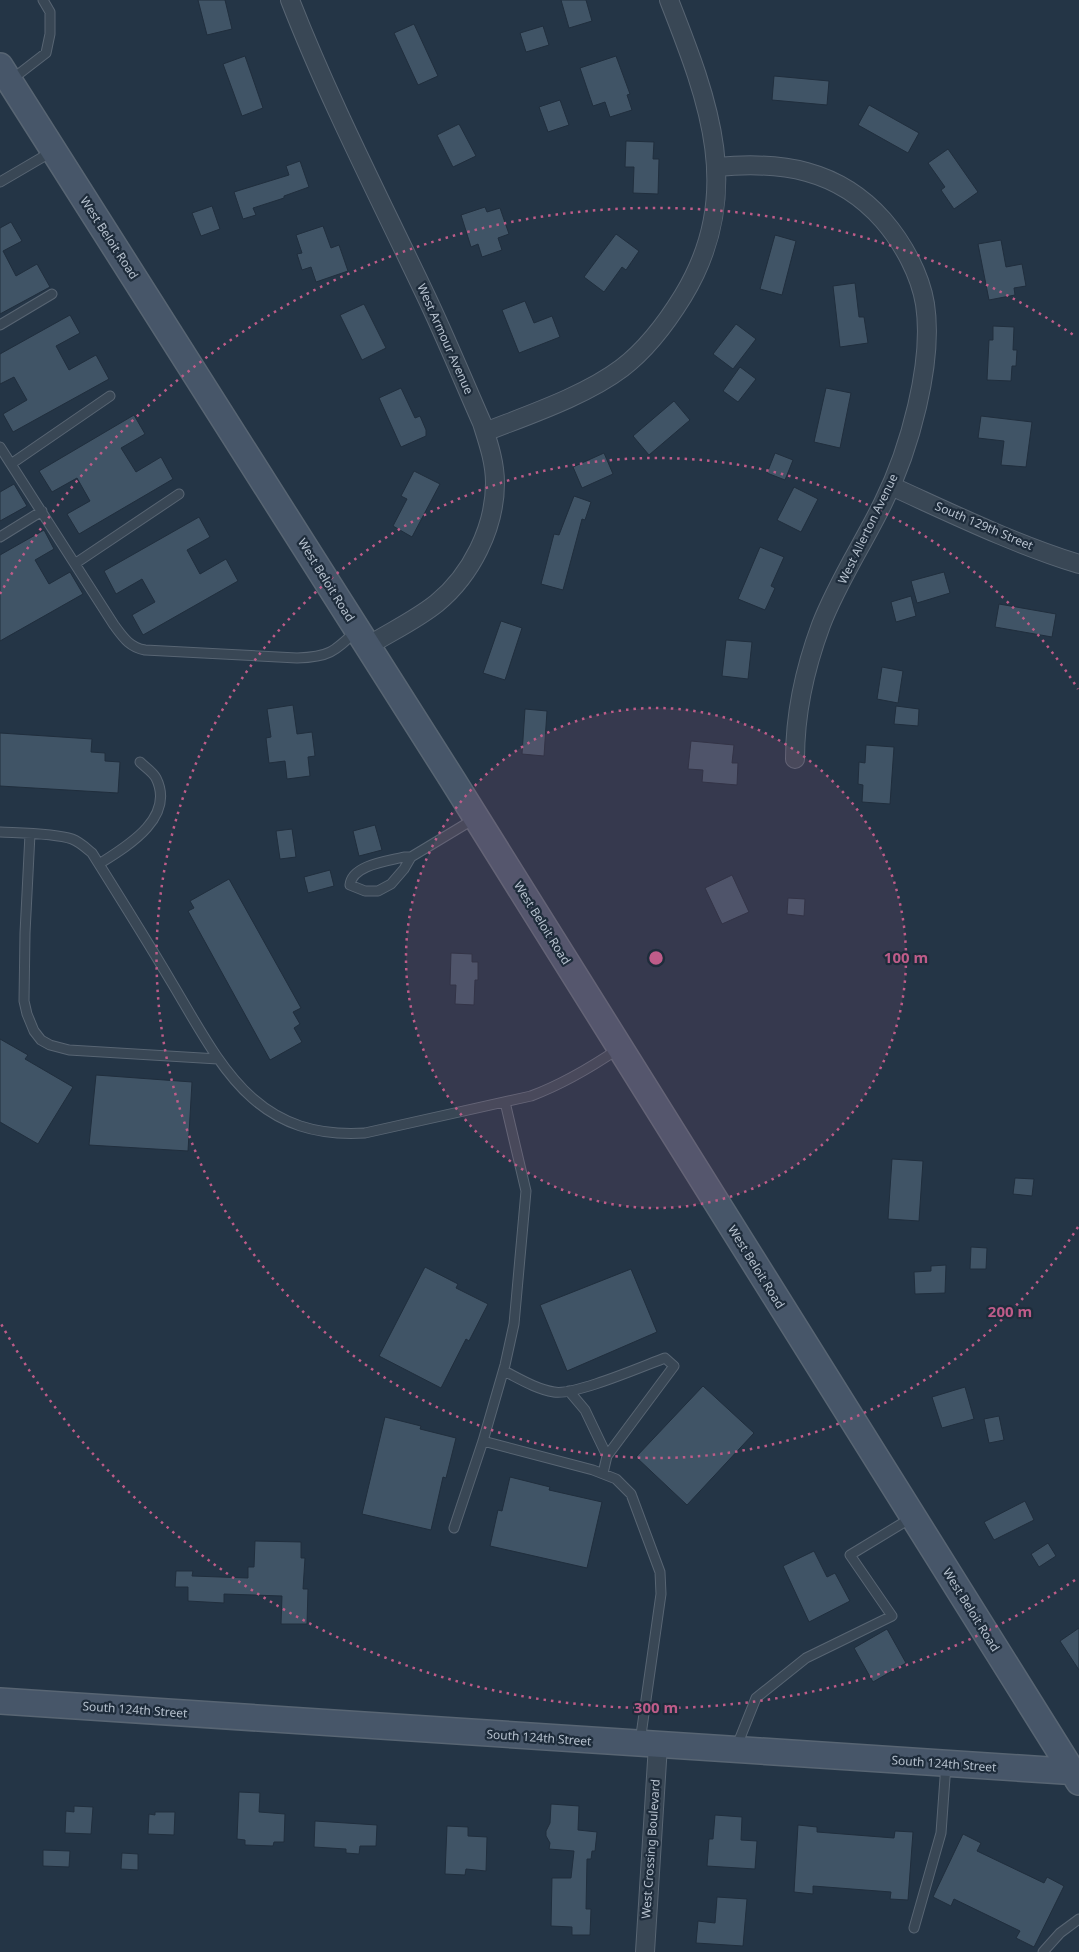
<svg xmlns="http://www.w3.org/2000/svg" width="1079" height="1952" viewBox="0 0 1079 1952" font-family="'Noto Sans',sans-serif">
	<style>
		.building { fill: #405466; stroke: #202e3d }
		.lines { fill: none; stroke-linecap: round; stroke-linejoin: round }
		.lane-casing { stroke: #586573; stroke-width: 11 }
		.street-casing { stroke: #586573; stroke-width: 20 }
		.secondary-casing { stroke: #586573; stroke-width: 28 }
		.lane { stroke: #394755; stroke-width: 9 }
		.street { stroke: #394755; stroke-width: 18 }
		.secondary { stroke: #475669; stroke-width: 25 }
		.ring { fill: none; stroke: #be5c89; stroke-width: 2.5; stroke-dasharray: 2.5 5 }
		.labels { text-anchor: middle; stroke-width: 4.5; stroke-linejoin: round; paint-order: stroke }
		.street-label { font-size: 12px; fill: #b7c2cf; stroke: #1e2c3b }
		.centre { fill: #be5c89; stroke: #1e2c3b; stroke-width: 2.5 }
		.ring-label { font-size: 15px; text-anchor: middle; font-weight: bold; fill: #be5c89; stroke: #1e2c3b; stroke-width: 4.5; stroke-linejoin: round; paint-order: stroke }
	</style>
	<rect width="100%" height="100%" fill="#243546"/>
	<path class="building" d="M198 0H225L232 29 207 35Z
		M561 0H586L592 21 569 28Z
		M414 24 438 76 418 85 394 33Z
		M543 26 549 45 526 52 520 33Z
		M245 56 263 108 242 116 223 64Z
		M616 56 630 94 627 95 632 110 610 117 605 102 593 106 580 68Z
		M774 76 829 81 827 105 772 100Z
		M560 100 569 125 548 132 539 107Z
		M869 105 919 133 908 153 858 125Z
		M459 124 476 156 453 167 437 135Z
		M626 141 654 142 653 159H659L658 194 633 193 634 167H625Z
		M948 149 978 192 954 209 941 190 945 187 928 163Z
		M300 161 309 187 284 196V198L253 208 256 215 243 219 234 192 289 175 286 166Z
		M212 206 220 229 201 236 192 213Z
		M485 207 487 212 500 208 509 234 498 238 502 250 482 257 478 244 471 247 461 215Z
		M11 222 22 241 3 251 16 276 37 264 50 287 0 314V228Z
		M323 226 331 248 339 245 348 271 316 282 311 267 302 270 297 254 302 253 296 235Z
		M616 234 639 251 626 270 622 267 604 292 584 277Z
		M775 235 796 241 782 295 760 289Z
		M1001 240 1006 267 1022 264 1026 286 1014 288 1015 295 989 300 978 244Z
		M855 283 859 317H864L868 343 840 347 833 286Z
		M525 301 534 323 552 316 560 337 519 353 502 310Z
		M364 304 386 348 362 360 340 315Z
		M70 315 80 333 56 346 69 370 96 355 109 379 13 432 3 414 27 400 14 377 0 384V354Z
		M736 324 756 339 733 369 713 354Z
		M993 326 1014 327 1013 350H1017L1016 366H1012L1011 381 987 380 989 340H993Z
		M740 367 756 379 738 402 723 391Z
		M401 388 415 418 420 416 426 430V436L401 447 379 398Z
		M826 388 851 393 840 448 814 442Z
		M674 401 690 420 649 455 633 436Z
		M134 415 145 434 121 448 136 472 161 457 173 479 79 534 67 514 90 501 77 478 52 492 39 471Z
		M981 416 1032 422 1026 467 1001 465 1004 441 978 438Z
		M604 453 613 474 582 488 573 467Z
		M775 453 793 460 785 480 767 473Z
		M414 471 440 484 412 537 393 526 407 499 401 496Z
		M14 484 27 506 0 521V492Z
		M794 487 818 499 801 532 777 520Z
		M574 496 591 502 585 520 582 519 563 590 541 584 554 534 559 535Z
		M199 517 210 537 187 550 200 574 226 559 238 581 143 635 132 615 155 602 142 579 116 594 104 571Z
		M44 530 54 549 35 560 49 584 70 572 83 594 0 641V555Z
		M760 547 784 557 771 586 775 588 765 610 738 599Z
		M944 572 950 593 917 603 911 581Z
		M911 596 916 616 896 622 891 602Z
		M999 604 1056 614 1052 637 995 627Z
		M501 621 522 628 505 680 483 673Z
		M726 640 752 642 748 679 722 676Z
		M882 667 903 671 898 703 877 699Z
		M293 705 297 734 312 732 315 756 308 757 310 776 287 779 285 761 269 763 266 738 271 737 267 709Z
		M896 706 919 709 918 726 894 724Z
		M525 709 547 711 544 756 522 754Z
		M0 733 92 739 91 752 105 753V761L120 762 118 793 0 786Z
		M691 741 734 745 732 763H738L737 785 702 782 703 770 688 769Z
		M866 745 894 747 890 804 862 802 863 785 858 784 859 762 865 763Z
		M375 825 382 850 359 856 353 831Z
		M292 829 296 857 280 859 276 831Z
		M330 870 334 886 308 893 304 877Z
		M732 875 749 912 722 924 705 888Z
		M229 879 301 1008 293 1012 300 1024 294 1028 302 1042 270 1060 188 911 194 908 190 901Z
		M788 898 805 899 804 916 787 914Z
		M451 953 472 954V962H478V980H475L474 1005 455 1004 456 985H450Z
		M0 1039 28 1055 25 1059 73 1087 38 1144 0 1122Z
		M96 1075 192 1082 188 1151 89 1145Z
		M892 1159 923 1161 919 1221 888 1219Z
		M1015 1178 1034 1179 1032 1196 1013 1194Z
		M971 1247 987 1248 986 1269H970Z
		M946 1265 945 1293 915 1294 914 1272 931 1271V1266Z
		M425 1267 458 1284 456 1288 488 1304 469 1341 466 1339 441 1388 379 1356Z
		M631 1269 657 1332 567 1371 540 1305Z
		M703 1386 754 1433 687 1505 636 1457Z
		M965 1387 974 1419 942 1428 932 1397Z
		M999 1416 1004 1440 989 1443 984 1419Z
		M385 1417 421 1426 420 1429 456 1438 446 1478 443 1477 431 1530 362 1514Z
		M510 1477 550 1487 549 1490 602 1502 587 1568 490 1546 498 1510 502 1511Z
		M1025 1501 1034 1520 994 1540 984 1522Z
		M255 1541 301 1542V1558H305L303 1589H308L307 1624H281L282 1596 224 1594V1603L188 1601V1587H175L176 1571H193L192 1576 248 1578V1567H254Z
		M1048 1543 1056 1556 1039 1567 1031 1554Z
		M814 1551 827 1577 835 1573 850 1601 809 1622 783 1566Z
		M1079 1628V1670L1060 1641Z
		M887 1629 906 1663 873 1682 854 1648Z
		M239 1792 260 1793 259 1812 285 1814 284 1842H274L273 1846 245 1845V1840L237 1839Z
		M551 1804 579 1806 578 1830 597 1832 595 1851H592L591 1859H587L586 1909H591L590 1935H572V1927L551 1926 552 1878H571L574 1851 549 1849 550 1843 546 1836V1831L550 1823Z
		M74 1806 93 1807 91 1834 65 1833 66 1811 74 1812Z
		M155 1812H175L174 1835 148 1834 149 1814 155 1815Z
		M715 1815 742 1817 741 1840 757 1841 755 1869 707 1866 709 1839H713Z
		M315 1821 377 1825 376 1846H360L359 1854 346 1853V1849L314 1847Z
		M798 1825 817 1827V1832L894 1838 895 1831 913 1832 908 1900 890 1899 891 1892 813 1886V1894L794 1892Z
		M447 1826 468 1827V1836L487 1837 486 1871 466 1869 465 1875 445 1874Z
		M963 1834 981 1843 977 1851 1044 1883 1047 1877 1064 1886 1034 1947 1016 1938 1020 1931 954 1899 951 1906 933 1897Z
		M43 1850 70 1851 69 1867 43 1866Z
		M122 1853 138 1854V1870L121 1869Z
		M717 1897 747 1899 743 1946 696 1943 698 1921 715 1923Z"/>
	<g class="lines">
		<g class="lane-casing">
			<path id="lane" d="M11 80 46 53 50 34V12L43 0
				M0 182 53 151
				M0 325 52 294
				M0 447 114 625C123 637 129 647 145 650L297 658C329 657 334 652 357 630
				M11 464 110 396
				M0 537 42 511
				M76 563 179 494
				M0 832C20 833 54 833 72 839 80 842 86 848 92 853 119 896 146 939 172 983 221 1065 254 1140 365 1133L531 1096C563 1084 590 1068 618 1049
				M30 834 25 933 24 1001 27 1014 34 1031 41 1040 50 1045 69 1050 218 1059
				M411 857H404C388 861 352 865 350 885L365 891H378L391 884 404 869 411 857 474 819
				M99 864C126 847 176 818 156 778 153 772 145 767 140 762
				M504 1371C520 1379 536 1389 554 1392 574 1396 643 1366 665 1358L674 1366 607 1456 603 1473
				M569 1391 585 1410 607 1456
				M483 1441 593 1470 616 1479 631 1494 660 1572 661 1594 640 1742
				M454 1528 483 1441 505 1365 514 1324 526 1191 505 1102
				M736 1748 756 1698 806 1658 892 1616 850 1555 911 1518
				M914 1928 941 1833 946 1764
				M1043 1952 1060 1933 1079 1919"/>
		</g>
		<g class="street-casing">
			<path id="street" d="M290 0C329 100 379 197 425 294 445 336 463 380 482 423 488 442 495 462 495 483 495 528 471 575 437 603 416 620 390 632 368 646
				M717 167C781 161 838 169 883 220 903 243 920 274 925 304 934 363 909 451 883 503 863 544 837 583 821 625 805 668 795 713 795 759
				M485 432C528 415 585 396 622 368 647 349 667 322 683 296 745 194 709 102 669 0
				M891 486C953 514 1014 544 1079 564
				M645 1952 658 1745"/>
		</g>
		<g class="secondary-casing">
			<path id="secondary" d="M0 66 452 779 1079 1782
				M0 1701 1079 1772"/>
		</g>
		<use href="#lane" class="lane"/>
		<use href="#street" class="street"/>
		<use href="#secondary" class="secondary"/>
	</g>
	<circle cx="656" cy="958" r="250" fill="#be5c89" fill-opacity=".12"/>
	<g class="ring">
		<circle cx="656" cy="958" r="250"/>
		<path d="M1078 1227A500 500 0 1 1 1078 689"/>
		<path d="M1075 1580A750 750 0 0 1 0 1322M0 594A750 750 0 0 1 1075 336"/>
	</g>
	<g class="labels">
		<g class="street-label">
			<text transform="translate(109 238) rotate(57)" y="4">West Beloit Road</text>
			<text transform="translate(445 339) rotate(66)" y="4">West Armour Avenue</text>
			<text transform="translate(984 526) rotate(23)" y="4">South 129th Street</text>
			<text transform="translate(868 529) rotate(-64)" y="4">West Allerton Avenue</text>
			<text transform="translate(326 580) rotate(58)" y="4">West Beloit Road</text>
			<text transform="translate(542 923) rotate(58)" y="4">West Beloit Road</text>
			<text transform="translate(756 1267) rotate(58)" y="4">West Beloit Road</text>
			<text transform="translate(971 1610) rotate(58)" y="4">West Beloit Road</text>
			<text transform="translate(135 1710) rotate(4)" y="4">South 124th Street</text>
			<text transform="translate(539 1738) rotate(4)" y="4">South 124th Street</text>
			<text transform="translate(944 1764) rotate(4)" y="4">South 124th Street</text>
			<text transform="translate(651 1849) rotate(-86)" y="4">West Crossing Boulevard</text>
		</g>
	</g>
	<circle cx="656" cy="958" r="8" class="centre"/>
	<g class="ring-label">
		<text x="906" y="963">100 m</text>
		<text x="1010" y="1317">200 m</text>
		<text x="656" y="1713">300 m</text>
	</g>
</svg>
